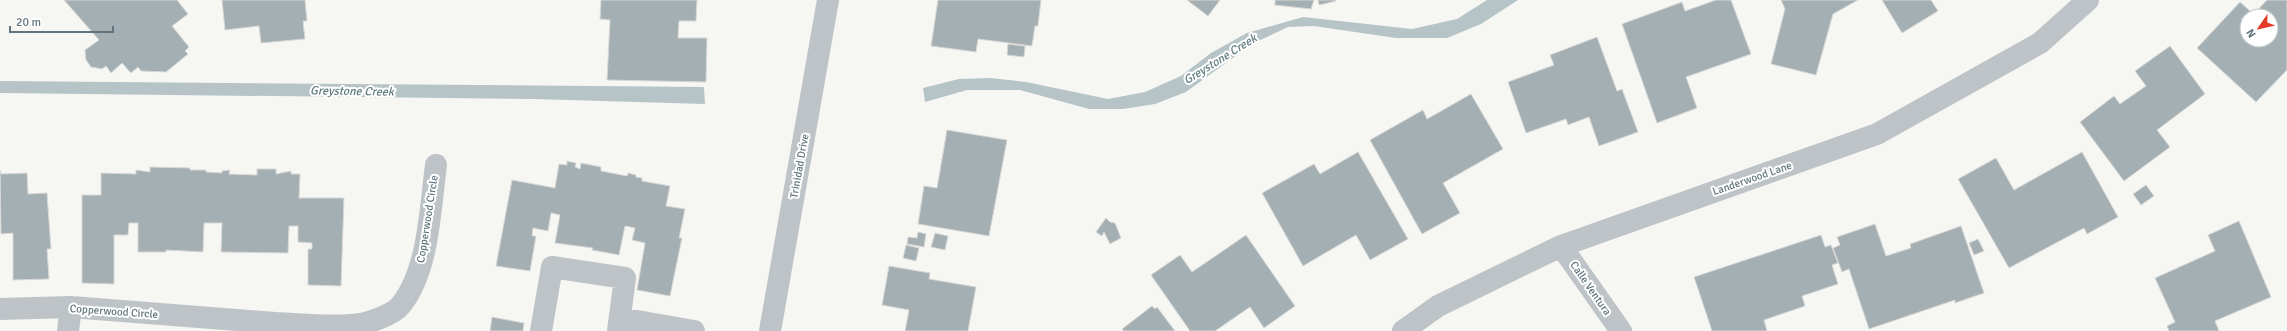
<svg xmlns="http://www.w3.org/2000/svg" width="2287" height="331" viewBox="0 0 2287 331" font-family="Signika,sans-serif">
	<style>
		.water { fill: #b6c4c7 }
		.building { fill: #a4afb3; stroke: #d8d8d6 }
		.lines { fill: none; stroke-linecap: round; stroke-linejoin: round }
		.street { stroke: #bdc3c6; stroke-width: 22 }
		.labels { text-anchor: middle; stroke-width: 4; stroke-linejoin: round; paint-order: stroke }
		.street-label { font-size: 11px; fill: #62757e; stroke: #fff }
		.water-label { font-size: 12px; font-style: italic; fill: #617b80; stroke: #fff }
	</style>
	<rect width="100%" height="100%" fill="#f6f6f3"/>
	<path class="water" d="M1487 0H1518L1481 24 1447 38H1396L1314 26 1288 27 1252 44 1186 92 1155 104 1123 109H1089L1020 90H967L925 102 923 88 959 79 990 78 1026 82 1108 99 1145 92 1181 76 1211 53 1247 33 1303 17 1412 29 1457 19Z
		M0 81 704 87 705 104 534 99 0 93Z"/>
	<path class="building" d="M64 0H177L188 14 172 26 189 47 185 51 188 54 166 72 141 71 138 67 131 73 122 63 111 73 106 66 102 69 91 67 86 60 85 50 99 40Z
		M222 0H305L307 21H303L305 39 261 43 259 26 225 30Z
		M601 0H697L696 21H679L678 38H707L706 82 607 80 610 20 600 19Z
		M938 0H1041L1038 26H1035L1032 46 978 39 976 52 931 46Z
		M1187 0H1220L1208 16Z
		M1275 0H1314L1311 9 1275 5Z
		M1318 0H1335L1336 1 1319 5Z
		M1716 0H1731L1751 54 1686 77 1697 108 1657 123 1622 24 1682 2 1685 11Z
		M1781 0H1858L1833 14 1816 75 1771 64 1785 9Z
		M1882 0H1931L1938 11 1902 33Z
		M2267 0H2287V70L2256 102 2197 48 2240 2 2250 11 2241 19 2245 23 2247 21V40H2271V16H2252Z
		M1597 37 1617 91 1622 89 1638 132 1599 146 1589 117 1568 125 1566 119 1526 133 1508 82 1554 65 1550 55Z
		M1008 44 1025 46 1024 57 1007 55Z
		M2170 46 2205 94 2157 130 2170 147 2124 181 2080 122 2114 96 2120 104 2146 86 2135 71Z
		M1471 94 1503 149 1443 183 1460 213 1422 234 1370 140 1423 110 1427 119Z
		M947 130 1007 140 989 236 918 224 924 186 937 188Z
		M1358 152 1408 239 1370 260 1356 235 1303 266 1262 193 1314 164 1320 174Z
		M2082 152 2118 217 2087 234 2084 228 2009 268 1958 179 1996 158 2014 190Z
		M567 161 576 163 575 167 580 169 581 163 601 167V171L627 176 628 173 636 175V177L642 178V181L670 186 666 206 685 209 679 238H682L670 296 637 290 645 243 632 240 635 228 625 226 619 255 592 250 593 248 555 243 560 215 551 213 548 231 533 228 532 236H536L530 271 496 266 512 180 555 188 559 164 567 165Z
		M150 167 190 168V170H206V172L222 173V171L230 170 229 174 257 175V169H276V174L291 171V174H300L299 198H344L341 286 308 285V249H312V243L298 242V226H289L288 253 221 252 222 223H204L203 252 166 250V252H138V223H129L128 235H114V284L82 283V195H101V173L136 174V170L150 172Z
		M0 170 1 174 27 173 28 194 47 193 51 249H47L49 279 13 280V233L1 234Z
		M2146 185 2154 196 2141 205 2133 194Z
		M1106 218 1110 222 1115 223 1121 238 1110 244 1104 232 1102 236 1096 232Z
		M2239 221 2271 297 2215 321 2219 331H2169L2167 326 2175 322 2155 278 2215 251 2208 235Z
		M1875 224 1886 256 1911 248 1910 244 1961 226 1984 293 1955 303V300L1869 329 1849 269 1842 272 1833 248 1840 245 1837 237Z
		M918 232 926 234 924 247 907 244 908 237 917 238Z
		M935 233 948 236 945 250 931 247Z
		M1246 235 1295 306 1264 328 1250 307 1215 331H1190L1151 275 1180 255 1192 272Z
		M1821 235 1825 247 1831 245 1838 263 1832 265 1838 284 1802 296 1805 306 1764 320 1767 331H1712L1694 277Z
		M1978 239 1984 251 1974 255 1969 243Z
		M906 245 919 248 916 261 903 258Z
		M889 266 930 273 929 279 976 287 968 331H905L909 310 882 305Z
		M1152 306 1155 309 1157 307 1175 331H1124L1122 329Z
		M492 317 524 323 523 331H490Z"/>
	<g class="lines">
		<path class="street" d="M1561 246 1621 331
			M0 309 71 307 275 323 273 331
			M620 318 694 331
			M275 323C300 324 326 327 351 325 364 325 392 316 401 305 429 270 430 209 436 165
			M68 331 71 307
			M541 331 552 267 625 278 618 331
			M770 331 828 0
			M1403 331 1438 306 1561 246 1877 134 2040 43 2088 0"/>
	</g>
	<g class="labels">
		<g class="street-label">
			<text transform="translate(799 166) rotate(-80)" y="4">Trinidad Drive</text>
			<text transform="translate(1752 178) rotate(-19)" y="4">Landerwood Lane</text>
			<text transform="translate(427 219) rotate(-81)" y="4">Copperwood Circle</text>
			<text transform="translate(1591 288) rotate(55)" y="4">Calle Ventura</text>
			<text transform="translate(114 311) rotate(4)" y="4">Copperwood Circle</text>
		</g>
		<g class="water-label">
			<text transform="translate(1220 59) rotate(-32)" y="4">Greystone Creek</text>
			<text transform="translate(352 91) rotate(1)" y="4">Greystone Creek</text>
		</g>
	</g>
	<g transform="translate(2259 28) rotate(236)"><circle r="19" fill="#ffffff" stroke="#c0c8cb"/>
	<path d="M0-3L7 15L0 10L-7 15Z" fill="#e23c28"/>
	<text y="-6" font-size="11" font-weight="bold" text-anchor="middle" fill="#62757e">N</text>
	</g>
	<path d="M10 26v6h103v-6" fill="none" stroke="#62757e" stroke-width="2"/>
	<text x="16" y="26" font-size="12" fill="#62757e" stroke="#ffffff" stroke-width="3" paint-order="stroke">20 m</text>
</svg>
